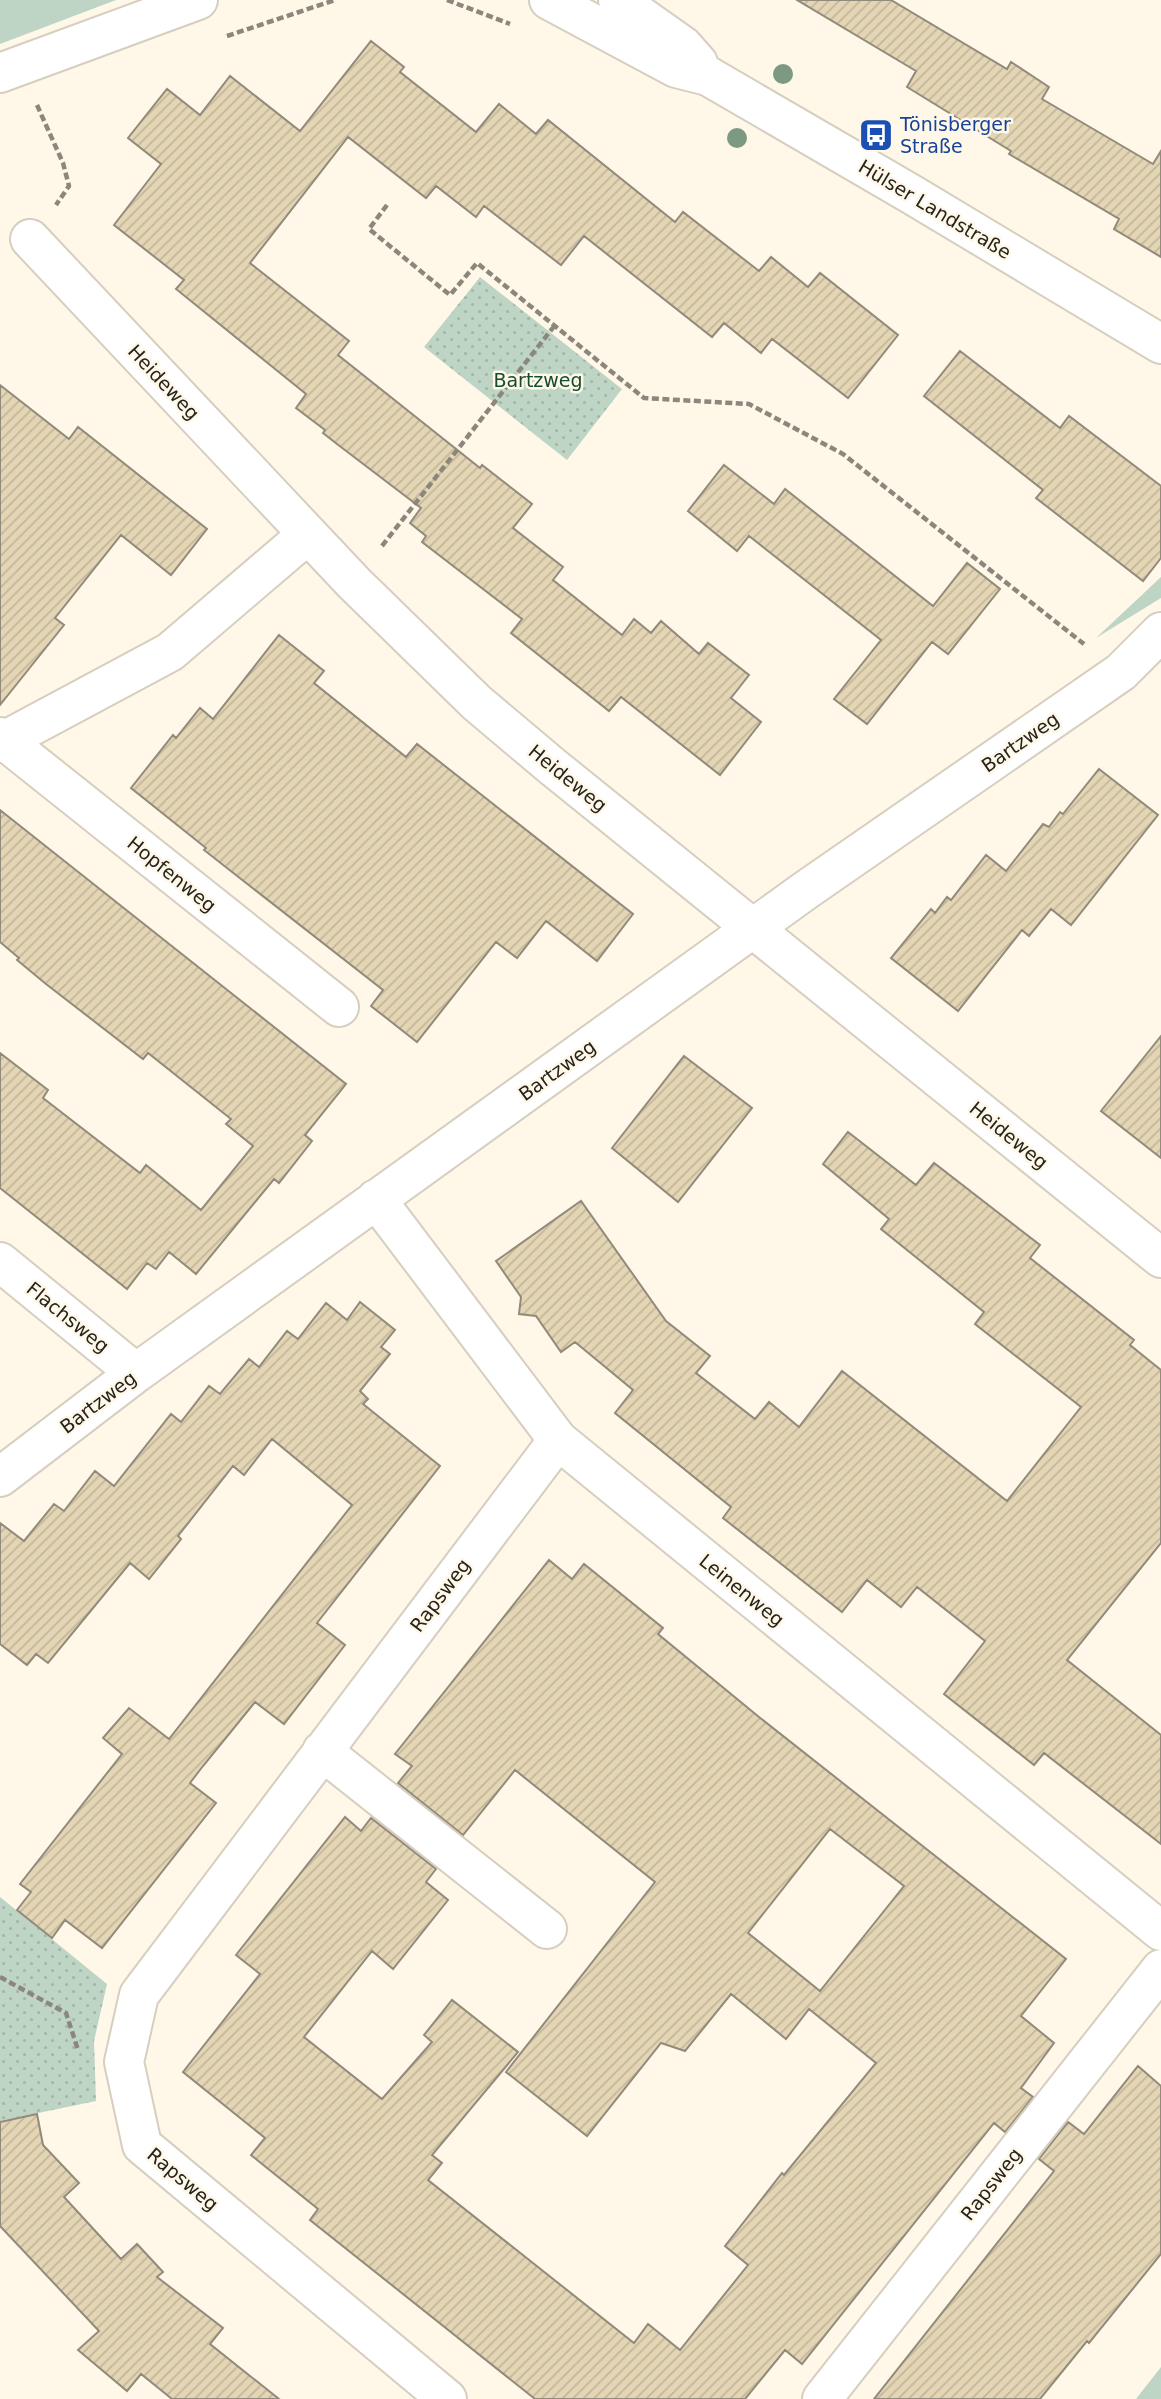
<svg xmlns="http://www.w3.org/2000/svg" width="1161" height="2399" viewBox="0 0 1161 2399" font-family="'DejaVu Sans',sans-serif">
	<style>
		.green { fill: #bed5c5 }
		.park { fill: url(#park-dots) }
		.building { fill: url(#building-hatch); stroke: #928b7c; stroke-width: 2; fill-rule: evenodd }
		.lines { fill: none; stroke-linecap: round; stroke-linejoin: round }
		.minor-casing { stroke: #d6cebf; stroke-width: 42 }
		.tertiary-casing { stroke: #d6cebf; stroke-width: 42 }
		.path { stroke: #8c877c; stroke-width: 4.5; stroke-dasharray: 7 3.5; stroke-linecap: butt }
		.minor { stroke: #fff; stroke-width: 38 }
		.tertiary { stroke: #fff; stroke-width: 38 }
		.tree { fill: #7e9982 }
		.labels { text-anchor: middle; stroke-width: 5; stroke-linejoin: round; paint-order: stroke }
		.transit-label { font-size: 19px; fill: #164399; stroke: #fff7e7; text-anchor: start }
		.street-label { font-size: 19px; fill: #25231d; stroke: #fff7e7 }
		.park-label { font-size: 19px; fill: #154c2f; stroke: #fff7e7 }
	</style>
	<defs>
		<pattern id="park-dots" width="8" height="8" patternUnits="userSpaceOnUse" patternTransform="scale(1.75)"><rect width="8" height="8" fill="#bed5c5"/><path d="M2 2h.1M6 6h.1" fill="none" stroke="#a3b7a9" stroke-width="1.8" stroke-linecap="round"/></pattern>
		<pattern id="building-hatch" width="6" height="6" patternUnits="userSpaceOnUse" patternTransform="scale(1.75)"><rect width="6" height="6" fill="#e4d5b4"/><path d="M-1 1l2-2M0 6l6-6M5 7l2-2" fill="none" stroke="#c3b79a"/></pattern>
	</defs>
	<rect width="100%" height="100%" fill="#fff7e7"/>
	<path class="green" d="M0 0H116L0 44Z
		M1161 577V598L1096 638Z
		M1161 2367V2399H1136Z"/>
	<path class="park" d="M480 277 622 389 567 460 424 347Z
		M0 1897 107 1984 94 2041 96 2101 0 2121Z"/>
	<path class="building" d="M797 0H891L1007 69 1011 62 1049 87 1042 99 1153 164 1161 151V257L1114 229 1119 219 1009 154 1011 151 907 87 916 71Z
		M371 41 404 67 400 72 476 132 499 104 536 134 548 120 675 222 683 212 759 271 771 257 808 287 820 273 898 335 848 398 772 339 761 353 724 323 712 337 584 236 561 265 484 206 476 217 436 186 426 198 348 137 250 263 349 341 338 355 480 468 482 465 532 504 513 528 563 567 553 580 622 635 634 619 651 633 661 621 699 654 708 643 749 675 731 698 761 722 720 775 621 697 609 711 511 633 522 619 422 542 426 536 410 523 421 508 337 444 323 433 325 430 296 408 306 394 176 289 184 280 114 225 161 164 128 138 167 89 200 115 230 76 300 131Z
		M960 351 1060 428 1069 416 1161 486V558L1143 581 1036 498 1043 490 924 396Z
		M0 385 69 439 78 427 207 529 171 575 121 535 55 618 64 625 0 705Z
		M724 465 774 504 785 489 933 606 967 563 1000 589 948 654 932 642 867 724 834 699 881 640 749 536 737 551 688 511Z
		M279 635 324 671 314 683 406 757 417 744 633 914 597 961 546 921 517 958 496 942 417 1042 371 1006 383 990 204 850 206 848 131 788 173 735 176 738 200 708 213 719Z
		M1099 769 1158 815 1071 925 1051 909 1029 936 1022 930 958 1011 891 958 931 909 935 913 947 897 951 900 986 855 1006 871 1043 824 1049 827 1060 812 1063 814Z
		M0 810 346 1084 305 1135 312 1141 279 1183 274 1179 196 1274 169 1252 156 1269 147 1263 127 1289 0 1188V1053L48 1090 43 1098 140 1173 146 1165 201 1210 253 1146 226 1124 231 1119 148 1053 143 1059 46 984 17 960 19 958 0 942Z
		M1161 1036V1158L1101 1111Z
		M684 1056 752 1108 678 1202 612 1148Z
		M848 1132 916 1185 934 1163 1040 1245 1030 1258 1134 1340 1130 1345 1161 1370V1543L1067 1660 1161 1735V1844L1044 1753 1034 1765 944 1694 985 1641 917 1587 901 1607 867 1580 842 1612 723 1518 731 1507 615 1413 633 1390 575 1342 561 1352 536 1316 519 1314 521 1297 496 1261 581 1201 666 1321 710 1356 696 1373 755 1419 769 1402 799 1427 842 1371 1007 1501 1081 1407 975 1324 984 1312 881 1229 889 1219 823 1164Z
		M360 1302 395 1330 381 1347 390 1354 360 1391 368 1399 363 1404 440 1466 317 1623 345 1645 284 1724 255 1702 203 1766 190 1783 216 1803 102 1948 65 1920 52 1938 17 1910 31 1892 20 1884 122 1754 103 1738 129 1708 169 1739 352 1505 272 1439 244 1475 233 1466 178 1536 181 1539 149 1579 130 1563 48 1663 36 1654 27 1665 0 1644V1523L24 1541 54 1504 64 1511 95 1471 114 1486 171 1414 181 1422 209 1386 220 1394 249 1359 259 1367 287 1331 298 1339 326 1303 347 1320Z
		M549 1560 572 1579 584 1564 663 1628 658 1634 759 1717 1066 1959 1021 2016 1054 2043 1021 2088 1033 2097 1005 2132 994 2123 802 2364 785 2350 745 2399H535L310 2220 318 2209 251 2155 265 2138 183 2072 260 1974 236 1955 345 1817 361 1831 371 1818 436 1869 426 1882 448 1900 393 1969 372 1951 304 2037 382 2099 432 2042 424 2035 452 2000 518 2052 432 2155 442 2163 428 2180 634 2343 648 2324 680 2350 748 2265 725 2246 782 2173 784 2175 876 2063 809 2009 786 2039 731 1994 685 2051 661 2043 587 2136 506 2072 655 1882 515 1770 463 1835 398 1783 412 1766 395 1754ZM830 1829 904 1886 820 1991 748 1933Z
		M1138 2066 1161 2086V2254L1089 2343 1087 2341 1040 2399H874L1054 2171 1039 2159 1068 2122 1084 2134Z
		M37 2114 43 2145 79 2183 64 2197 121 2259 137 2244 163 2272 157 2277 223 2328 210 2344 279 2399H172L141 2374 127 2391 78 2350 99 2331 0 2226V2122Z"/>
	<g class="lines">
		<g class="minor-casing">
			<path id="minor" d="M708 76 911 194 1161 344
				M30 239 354 583 477 703 553 767 1161 1258
				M0 737 339 1007
				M0 743 170 652 308 534
				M376 1199 558 1440 1161 1931
				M0 1262 136 1373
				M0 1477 136 1373 806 890 1121 672 1161 632
				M322 1751 547 1929
				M447 2399 142 2145 124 2062 139 1995 558 1440
				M822 2399 1161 1969"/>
		</g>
		<g class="tertiary-casing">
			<path id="tertiary" d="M549 0 676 68 708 76
				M618 0 683 46 698 63
				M0 73 198 0"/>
		</g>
		<path class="path" d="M447 0 510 24
			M227 36 335 0
			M37 105 63 163 69 186 56 205
			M387 205 369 229 450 295 477 263 644 398 749 404 843 454 1084 644
			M382 546 555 325
			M0 1977 66 2013 78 2050"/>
		<use href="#minor" class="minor"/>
		<use href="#tertiary" class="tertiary"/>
	</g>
	<g class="tree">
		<circle cx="783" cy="74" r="10"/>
		<circle cx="737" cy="138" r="10"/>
	</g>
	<defs>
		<g id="bus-square" transform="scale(1.75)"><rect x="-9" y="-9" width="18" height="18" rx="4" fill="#1a4fb4" stroke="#fff7e7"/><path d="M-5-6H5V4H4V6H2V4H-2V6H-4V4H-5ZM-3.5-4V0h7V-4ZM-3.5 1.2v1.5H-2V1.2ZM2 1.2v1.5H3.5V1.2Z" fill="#fff"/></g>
	</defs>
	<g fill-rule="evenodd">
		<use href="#bus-square" x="876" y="135"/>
	</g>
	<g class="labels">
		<g class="transit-label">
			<text x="900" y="131">Tönisberger<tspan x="900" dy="22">Straße</tspan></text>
		</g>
		<g class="street-label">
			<text transform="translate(935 209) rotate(31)" y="7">Hülser Landstraße</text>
			<text transform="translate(164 382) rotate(47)" y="7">Heideweg</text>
			<text transform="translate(1020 742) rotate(-35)" y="7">Bartzweg</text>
			<text transform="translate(568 778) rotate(39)" y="7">Heideweg</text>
			<text transform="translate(172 874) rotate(39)" y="7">Hopfenweg</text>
			<text transform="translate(557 1070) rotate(-36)" y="7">Bartzweg</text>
			<text transform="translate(1009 1135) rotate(39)" y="7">Heideweg</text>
			<text transform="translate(68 1317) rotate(39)" y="7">Flachsweg</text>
			<text transform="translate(98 1402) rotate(-37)" y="7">Bartzweg</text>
			<text transform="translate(742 1590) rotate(39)" y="7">Leinenweg</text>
			<text transform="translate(440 1595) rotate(-53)" y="7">Rapsweg</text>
			<text transform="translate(183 2179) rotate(40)" y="7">Rapsweg</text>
			<text transform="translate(991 2184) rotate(-52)" y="7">Rapsweg</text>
		</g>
		<g class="park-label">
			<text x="538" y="387">Bartzweg</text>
		</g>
	</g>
</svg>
